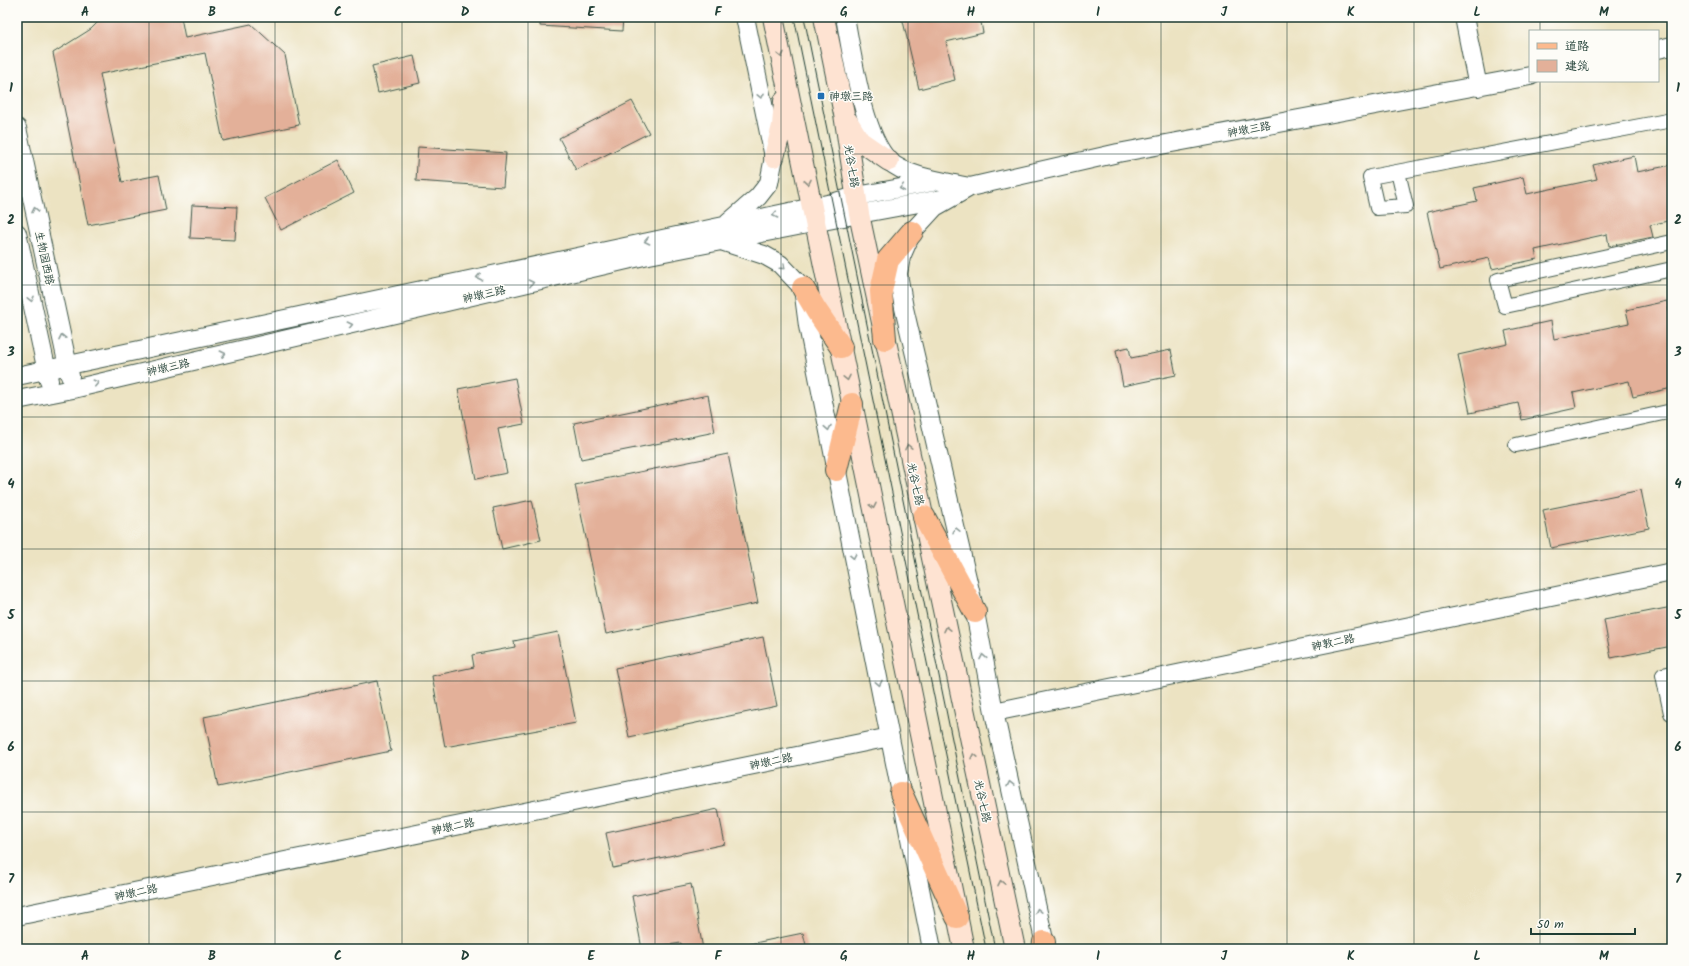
<svg xmlns="http://www.w3.org/2000/svg" width="1689" height="966" viewBox="0 0 1689 966" font-family="Kalam,'LXGW WenKai TC',sans-serif">
	<style>
		.building { fill: #e3b099 }
		.lines { fill: none; stroke-linecap: round; stroke-linejoin: round }
		.minor-casing { stroke: #3e5649; stroke-width: 16 }
		.tertiary-casing { stroke: #3e5649; stroke-width: 20 }
		.secondary-casing { stroke: #3e5649; stroke-width: 22 }
		.primary-casing { stroke: #3e5649; stroke-width: 24 }
		.minor { stroke: #fff; stroke-width: 14 }
		.tertiary { stroke: #fff; stroke-width: 18 }
		.secondary { stroke: #fee3d2; stroke-width: 20 }
		.primary { stroke: #fcba8e; stroke-width: 22 }
		.tram { stroke: #1f3d34; stroke-width: 1 }
		.oneway { stroke: #8e9083 }
		.oneway2 { stroke: #8f9e9a }
		.grid { fill: none; stroke: #1f3d34; stroke-width: 1; stroke-opacity: 0.55 }
		.poi-dot { fill: #1f6fb2; stroke: #fdfcf7; stroke-width: 1.5 }
		.labels { text-anchor: middle; stroke-width: 3; stroke-linejoin: round; paint-order: stroke }
		.poi-label { font-size: 11px; fill: #1f3d34; stroke: #fdfcf7; text-anchor: start }
		.street-label { font-size: 11px; fill: #1f3d34; stroke: #fdfcf7 }
		.neatline { fill: none; stroke: #1f3d34; stroke-width: 1.5 }
		.grid-label { font-size: 13px; text-anchor: middle; font-weight: bold; fill: #1f3d34 }
	</style>
	<rect width="100%" height="100%" fill="#fdfcf7"/>
	<filter id="ink" filterUnits="userSpaceOnUse"><feTurbulence type="fractalNoise" baseFrequency=".025" numOctaves="2"/><feDisplacementMap in="SourceGraphic" scale="8" xChannelSelector="R" yChannelSelector="G"/><feConvolveMatrix kernelMatrix="1 2 1 2 8 2 1 2 1" color-interpolation-filters="sRGB"/></filter>
	<filter id="wash" filterUnits="userSpaceOnUse"><feTurbulence type="fractalNoise" baseFrequency=".012" numOctaves="4" result="noise"/><feDisplacementMap in="SourceGraphic" scale="16" xChannelSelector="R" yChannelSelector="G"/><feGaussianBlur stdDeviation="0.9" result="paint"/><feColorMatrix in="noise" values="0 0 0 0 0 0 0 0 0 0 0 0 0 0 0 0 0 1.4 0 .05"/><feComposite in="paint" operator="in"/></filter>
	<g filter="url(#wash)">
		<rect width="100%" height="100%" fill="#ece3c2"/>
		<g id="blocks">
			<path class="building" d="M97 17H181L185 38 251 24 285 55 299 125 223 141 205 53 100 74 122 182 159 175 166 210 88 225 53 53 91 29 98 22Z
				M540 17H623L622 31 540 26Z
				M902 17H980L983 33 946 42 955 80 919 89Z
				M414 56 420 83 378 93 372 66Z
				M632 101 649 133 576 170 559 138Z
				M418 147 506 153 503 187 416 181Z
				M1634 156 1637 172 1672 165V220L1650 225 1653 237 1609 246 1607 234 1535 250 1537 259 1492 269 1489 258 1440 269 1427 212 1477 201 1474 188 1523 177 1527 194 1597 179 1593 165Z
				M338 160 354 193 281 230 265 198Z
				M192 205 237 207 235 240 190 238Z
				M1667 301 1670 317 1672 316V388L1633 397 1629 381 1573 393 1576 408 1522 420 1518 403 1470 413 1458 355 1508 344 1505 331 1551 321 1554 339 1629 323 1626 310Z
				M1129 347 1131 358 1171 350 1176 375 1123 386 1116 350Z
				M515 378 524 424 498 429 507 473 476 479 458 389Z
				M708 395 715 432 581 459 574 423Z
				M728 454 758 603 606 634 575 485Z
				M1641 490 1649 528 1551 548 1543 510Z
				M532 500 541 540 502 549 493 508Z
				M1672 607V646L1611 658 1604 620Z
				M558 632 576 723 445 747 432 676 474 667 472 655 515 647 514 641Z
				M763 637 777 706 629 737 615 668Z
				M377 681 391 751 218 787 204 717Z
				M718 809 725 844 613 868 606 833Z
				M691 884 703 949H682L681 943 642 949 632 896Z
				M803 933 807 949H750V944Z"/>
		</g>
	</g>
	<g filter="url(#ink)">
		<use href="#blocks" fill-opacity="0" stroke="#3e5649" stroke-width="1"/>
		<g class="lines">
			<g class="minor-casing">
				<path id="minor" d="M1398 172 1406 206 1377 208 1370 177 1672 120
					M1672 242 1498 280 1505 306 1672 269
					M1516 445 1672 411
					M1672 673 1663 675 1671 713 1672 712"/>
			</g>
			<g class="tertiary-casing">
				<path id="tertiary" d="M845 17C852 53 863 136 889 161 906 177 947 182 970 187L935 207 912 232 901 257 898 274 904 308 975 612 994 712 1046 949
					M1464 17 1478 87
					M1658 49 1672 46
					M17 128 70 376
					M970 187 1118 153 1530 76
					M728 223 758 197 769 183 774 157 745 17
					M17 233 49 381
					M724 242 764 255 780 264 803 288 808 326 932 949
					M17 376 832 203 857 196 933 182
					M17 400 73 389 644 256 859 214 946 198
					M994 712 1672 572
					M17 916 890 737"/>
			</g>
			<g class="secondary-casing">
				<path id="secondary" d="M773 17 964 949
					M824 17 844 114 859 214 1015 949
					M847 120 860 141 889 161
					M774 157 782 126 784 101"/>
			</g>
			<g class="primary-casing">
				<path id="primary" d="M803 288 816 310 841 347
					M885 339 881 291 888 260 912 232
					M836 470 852 404
					M924 517 975 612
					M901 793 957 917
					M1043 949 1044 942"/>
			</g>
			<use href="#minor" class="minor"/>
			<use href="#tertiary" class="tertiary"/>
			<use href="#secondary" class="secondary"/>
			<use href="#primary" class="primary"/>
			<path class="tram" d="M794 17 986 949
				M804 17 995 949"/>
		</g>
		<defs><path id="oneway-chevron" d="M-2-3.5L2.5 0L-2 3.5" fill="none" stroke-width="1.6" stroke-linecap="round" stroke-linejoin="round"/></defs>
		<g class="oneway">
			<use href="#oneway-chevron" transform="translate(781 55) rotate(78)"/>
			<use href="#oneway-chevron" transform="translate(808 182) rotate(79)"/>
			<use href="#oneway-chevron" transform="translate(847 378) rotate(78)"/>
			<use href="#oneway-chevron" transform="translate(908 447) rotate(-102)"/>
			<use href="#oneway-chevron" transform="translate(873 506) rotate(78)"/>
			<use href="#oneway-chevron" transform="translate(947 629) rotate(-102)"/>
			<use href="#oneway-chevron" transform="translate(974 756) rotate(-102)"/>
			<use href="#oneway-chevron" transform="translate(1001 883) rotate(-102)"/>
		</g>
		<g class="oneway2">
			<use href="#oneway-chevron" transform="translate(761 96) rotate(78)"/>
			<use href="#oneway-chevron" transform="translate(902 188) rotate(170)"/>
			<use href="#oneway-chevron" transform="translate(35 210) rotate(-102)"/>
			<use href="#oneway-chevron" transform="translate(775 215) rotate(168)"/>
			<use href="#oneway-chevron" transform="translate(647 241) rotate(168)"/>
			<use href="#oneway-chevron" transform="translate(783 267) rotate(42)"/>
			<use href="#oneway-chevron" transform="translate(479 277) rotate(168)"/>
			<use href="#oneway-chevron" transform="translate(531 283) rotate(-13)"/>
			<use href="#oneway-chevron" transform="translate(31 299) rotate(78)"/>
			<use href="#oneway-chevron" transform="translate(350 325) rotate(-13)"/>
			<use href="#oneway-chevron" transform="translate(62 337) rotate(-102)"/>
			<use href="#oneway-chevron" transform="translate(223 354) rotate(-13)"/>
			<use href="#oneway-chevron" transform="translate(96 383) rotate(-13)"/>
			<use href="#oneway-chevron" transform="translate(828 428) rotate(79)"/>
			<use href="#oneway-chevron" transform="translate(956 530) rotate(-103)"/>
			<use href="#oneway-chevron" transform="translate(853 556) rotate(79)"/>
			<use href="#oneway-chevron" transform="translate(983 657) rotate(-101)"/>
			<use href="#oneway-chevron" transform="translate(879 683) rotate(79)"/>
			<use href="#oneway-chevron" transform="translate(1010 784) rotate(-102)"/>
			<use href="#oneway-chevron" transform="translate(1038 911) rotate(-102)"/>
		</g>
	</g>
	<path class="grid" d="M149 17V949M275 17V949M402 17V949M528 17V949M655 17V949M781 17V949M908 17V949M1034 17V949M1161 17V949M1287 17V949M1414 17V949M1540 17V31M1540 81V949M17 154H1672M17 285H1672M17 417H1672M17 549H1672M17 681H1672M17 812H1672"/>
	<rect class="poi-dot" x="817" y="92" width="8" height="8" rx="2"/>
	<g class="labels">
		<g class="poi-label">
			<text x="829" y="100">神墩三路</text>
		</g>
		<g class="street-label">
			<text transform="translate(1249 129) rotate(-10)" y="4">神墩三路</text>
			<text transform="translate(852 166) rotate(81)" y="4">光谷七路</text>
			<text transform="translate(45 258) rotate(78)" y="4">生物园西路</text>
			<text transform="translate(484 294) rotate(-13)" y="4">神墩三路</text>
			<text transform="translate(168 367) rotate(-13)" y="4">神墩三路</text>
			<text transform="translate(916 484) rotate(78)" y="4">光谷七路</text>
			<text transform="translate(1333 642) rotate(-12)" y="4">神敦二路</text>
			<text transform="translate(771 761) rotate(-12)" y="4">神墩二路</text>
			<text transform="translate(983 801) rotate(78)" y="4">光谷七路</text>
			<text transform="translate(453 826) rotate(-12)" y="4">神墩二路</text>
			<text transform="translate(136 892) rotate(-12)" y="4">神墩二路</text>
		</g>
	</g>
	<rect width="1689" height="966" fill="none" stroke="#fdfcf7" stroke-width="44"/>
	<rect x="1529" y="30" width="130" height="52" fill="#fdfcf7" stroke="#a4b0a9"/>
	<rect x="1537" y="43" width="20" height="6" fill="#fcba8e" stroke="#a4b0a9"/>
	<text x="1565" y="50" font-size="12" fill="#1f3d34">道路</text>
	<rect x="1537" y="60" width="20" height="12" fill="#e3b099" stroke="#a4b0a9"/>
	<text x="1565" y="70" font-size="12" fill="#1f3d34">建筑</text>
	<path d="M1531 928v6h104v-6" fill="none" stroke="#1f3d34" stroke-width="2"/>
	<text x="1537" y="928" font-size="12" fill="#1f3d34" stroke="#fdfcf7" stroke-width="3" paint-order="stroke">50 m</text>
	<rect x="22" y="22" width="1645" height="922" class="neatline"/>
	<g class="grid-label">
		<text x="85" y="16">A</text>
		<text x="212" y="16">B</text>
		<text x="338" y="16">C</text>
		<text x="465" y="16">D</text>
		<text x="591" y="16">E</text>
		<text x="718" y="16">F</text>
		<text x="844" y="16">G</text>
		<text x="971" y="16">H</text>
		<text x="1098" y="16">I</text>
		<text x="1224" y="16">J</text>
		<text x="1351" y="16">K</text>
		<text x="1477" y="16">L</text>
		<text x="1604" y="16">M</text>
		<text x="11" y="92">1</text>
		<text x="1678" y="92">1</text>
		<text x="11" y="224">2</text>
		<text x="1678" y="224">2</text>
		<text x="11" y="356">3</text>
		<text x="1678" y="356">3</text>
		<text x="11" y="488">4</text>
		<text x="1678" y="488">4</text>
		<text x="11" y="619">5</text>
		<text x="1678" y="619">5</text>
		<text x="11" y="751">6</text>
		<text x="1678" y="751">6</text>
		<text x="11" y="883">7</text>
		<text x="1678" y="883">7</text>
		<text x="85" y="960">A</text>
		<text x="212" y="960">B</text>
		<text x="338" y="960">C</text>
		<text x="465" y="960">D</text>
		<text x="591" y="960">E</text>
		<text x="718" y="960">F</text>
		<text x="844" y="960">G</text>
		<text x="971" y="960">H</text>
		<text x="1098" y="960">I</text>
		<text x="1224" y="960">J</text>
		<text x="1351" y="960">K</text>
		<text x="1477" y="960">L</text>
		<text x="1604" y="960">M</text>
	</g>
</svg>
